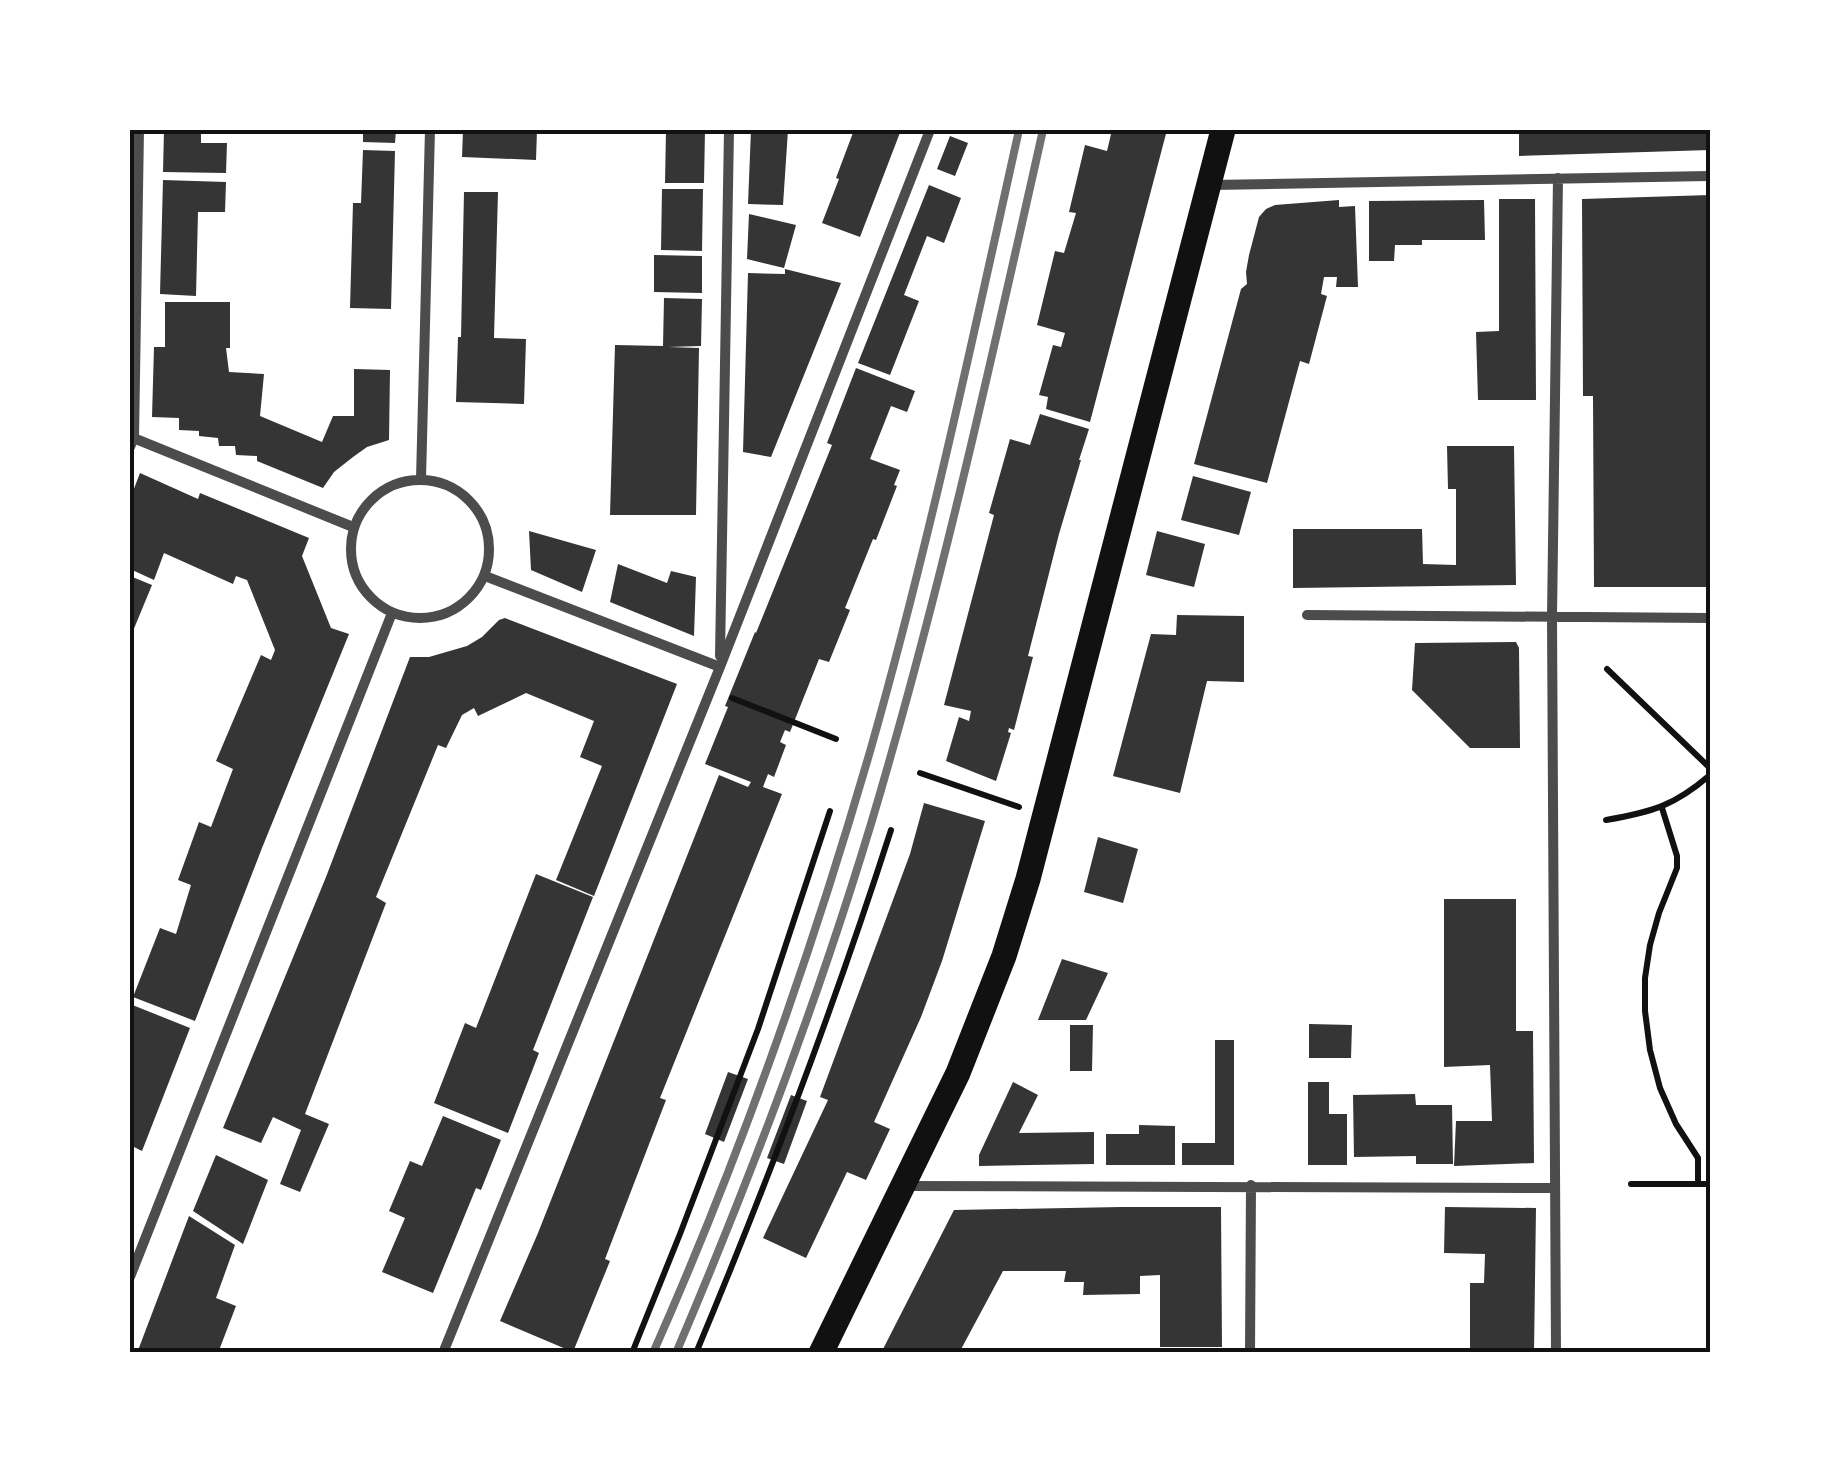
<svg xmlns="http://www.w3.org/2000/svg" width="1840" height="1483" viewBox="0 0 1840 1483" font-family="'Source Sans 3',sans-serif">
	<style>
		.building { fill: #353535 }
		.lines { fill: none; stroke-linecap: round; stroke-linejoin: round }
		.path { stroke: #111; stroke-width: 6 }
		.minor { stroke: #4c4c4c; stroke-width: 10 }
		.primary { stroke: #111; stroke-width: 25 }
		.rail { stroke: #707070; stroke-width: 8 }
		.neatline { fill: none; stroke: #111; stroke-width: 4 }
	</style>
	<rect width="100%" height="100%" fill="#fff"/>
	<path class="building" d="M164 130H201V143H227L226 173 163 172Z
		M363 130H396L395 143 363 142Z
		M463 130H537L536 160 462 157Z
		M666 130H705L704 183H665Z
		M751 130H788L783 205 748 204Z
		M854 130H901L860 237 822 223 839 179 836 178Z
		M1112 130 1149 132V130H1167L1090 422 1046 409 1048 397 1039 395 1053 345 1061 347 1065 333 1037 325 1055 251 1064 253 1076 213 1069 212 1085 145 1107 151Z
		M1519 130H1710V150L1519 156Z
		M950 136 968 143 955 176 937 169Z
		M363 150 395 151 391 309 350 308 353 203H361Z
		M163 180 226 182 225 212H198L196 296 160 294Z
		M929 185 961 198 944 243 927 236 904 295 919 301 890 375 858 363Z
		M662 189H703L702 251 661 250Z
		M464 192H498L494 338 526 339 524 404 456 402 458 337H461Z
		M1710 195V587H1594L1593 396H1583L1582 199Z
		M1499 199H1535L1536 400H1478L1476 332 1499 331Z
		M1339 200V207L1355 206 1358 287H1336L1337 277H1324L1321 294 1327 296 1309 364 1300 361 1267 483 1194 464 1241 289 1247 284 1246 272 1249 255 1259 217 1266 209 1275 205Z
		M1484 200 1485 240H1422V245H1395L1394 261H1369V201Z
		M749 214 796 225 784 268 747 259Z
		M654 255 702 256V293L654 292Z
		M785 269 841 283 771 457 743 452 748 273 785 274Z
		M664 298 702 299 701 346 668 347 699 348 696 515H610L615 345 663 346Z
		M165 302H230V348H226L229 372 264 374 260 416 322 442 333 416H354V369L390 370 389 440 367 447 353 457 334 472 323 488 257 461V456L236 455 235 446H219L218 438 199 436V431L179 430V418L152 417 154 347H165Z
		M856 368 915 391 907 412 891 406 870 459 900 470 894 485 897 486 876 540 873 539 845 608 850 610 829 662 819 659 790 732 785 730 780 742 786 745 774 777 768 774 763 787 782 794 660 1098 666 1100 605 1259 610 1261 573 1352 500 1321 538 1233 719 775 748 787 751 782 705 764 728 707 725 706 755 632 756 633 832 445 827 443Z
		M1040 414 1089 429 1079 460H1081L1059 534 1028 656 1033 657 1014 730 1009 728 1008 732 1011 733 996 781 946 761 959 717 969 721 971 711 944 705 994 515 989 513 1010 439 1030 445Z
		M1447 446H1514L1516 585 1293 588V529H1422L1423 564 1456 565V489H1448Z
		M140 473 198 499 200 493 309 538 302 556 331 628 349 634 262 848 195 1021 133 997 160 928 176 934 191 885 178 880 199 822 211 827 233 769 216 761 261 655 271 660 275 650 247 580 236 576 233 584 164 553 154 580 130 569V499Z
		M1193 476 1251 492 1239 535 1181 520Z
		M529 531 596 550 582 592 531 570Z
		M1157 531 1205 544 1194 587 1146 575Z
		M618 564 667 583 671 571 696 577 694 636 610 602Z
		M130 576 152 585 133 631 130 630Z
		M1177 615 1244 616V682L1207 681 1180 793 1113 776 1151 634 1176 635Z
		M505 618 677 684 594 896 556 880 602 766 580 757 594 721 526 693 478 716 474 708 462 715 446 748 438 745 376 897 386 903 305 1114 329 1124 300 1192 280 1184 301 1130 273 1117 261 1143 223 1128 326 877 410 657H429L467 646 482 637 499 620Z
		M1516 642 1519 648 1520 748H1470L1412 690 1415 643Z
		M924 803 985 821 942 961 921 1017 874 1122 890 1129 866 1180 847 1172 806 1258 763 1238 828 1100 820 1097 910 854Z
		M1098 837 1138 849 1123 903 1084 892Z
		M536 874 593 897 533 1050 539 1053 508 1133 434 1103 465 1023 476 1028Z
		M1444 899H1516V1031H1533L1534 1163 1454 1166 1456 1121H1492L1490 1065 1444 1067Z
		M1062 959 1108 973 1086 1020H1038Z
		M130 1004 190 1028 142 1151 130 1145Z
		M1309 1024 1352 1025 1351 1058H1309Z
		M1070 1025H1093L1092 1071H1070Z
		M1215 1040H1234V1165H1182V1143H1215Z
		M728 1072 748 1079 724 1142 705 1134Z
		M1013 1082 1038 1095 1019 1133 1094 1132V1164L979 1166V1155Z
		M1308 1082H1329V1114H1347V1165H1308Z
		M1415 1094 1416 1105H1452L1453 1164H1416V1156L1354 1157 1353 1095Z
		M791 1095 807 1101 784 1164 767 1158Z
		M443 1116 501 1140 481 1190 476 1188 433 1293 382 1272 405 1218 389 1211 410 1161 422 1166Z
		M1139 1125 1175 1126V1165H1106V1134H1139Z
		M216 1155 268 1180 243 1244 193 1211Z
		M1121 1207H1221L1222 1347H1160V1275L1140 1276V1294L1083 1295 1084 1282H1064L1066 1271H1003L959 1353H881L954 1210Z
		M1445 1207 1536 1208 1534 1353H1470V1283H1484L1485 1254 1444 1253Z
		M189 1216 235 1245 216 1298 236 1306 218 1353H137Z"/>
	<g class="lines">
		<path class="path" d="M1607 669 1710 768
			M732 698 836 739
			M920 773 1019 807
			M1662 808 1677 856V868L1659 913 1650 945 1645 978V1011L1650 1050 1660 1088 1676 1124 1698 1158V1184
			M1606 820C1652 812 1674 806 1710 775
			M1631 1184H1710
			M632 1353 680 1234 758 1029 830 811
			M696 1353C768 1181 834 1007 891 830"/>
		<path class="minor" d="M1211 185 1710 176
			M131 437 353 527
			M130 447 134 438 139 130
			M421 479 430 130
			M351 549a69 69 0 1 1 138 0a69 69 0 1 1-138 0Z
			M485 576 720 667
			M1307 615 1710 618
			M720 656 729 130
			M906 1186 1555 1188
			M130 1277 392 613
			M443 1353 720 667 930 130
			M1250 1353 1251 1185
			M1556 1353 1552 617 1558 178"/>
		<path class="primary" d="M821 1353 958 1073 1004 956 1028 879 1223 130"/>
		<path class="rail" d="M653 1353C739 1159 812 952 871 748 929 544 973 337 1019 130
			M676 1353C759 1158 834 959 891 755 950 548 996 339 1043 130"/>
	</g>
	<rect width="1840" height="1483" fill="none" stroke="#ffffff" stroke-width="265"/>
	<rect x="132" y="132" width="1576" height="1218" class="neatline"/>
</svg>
